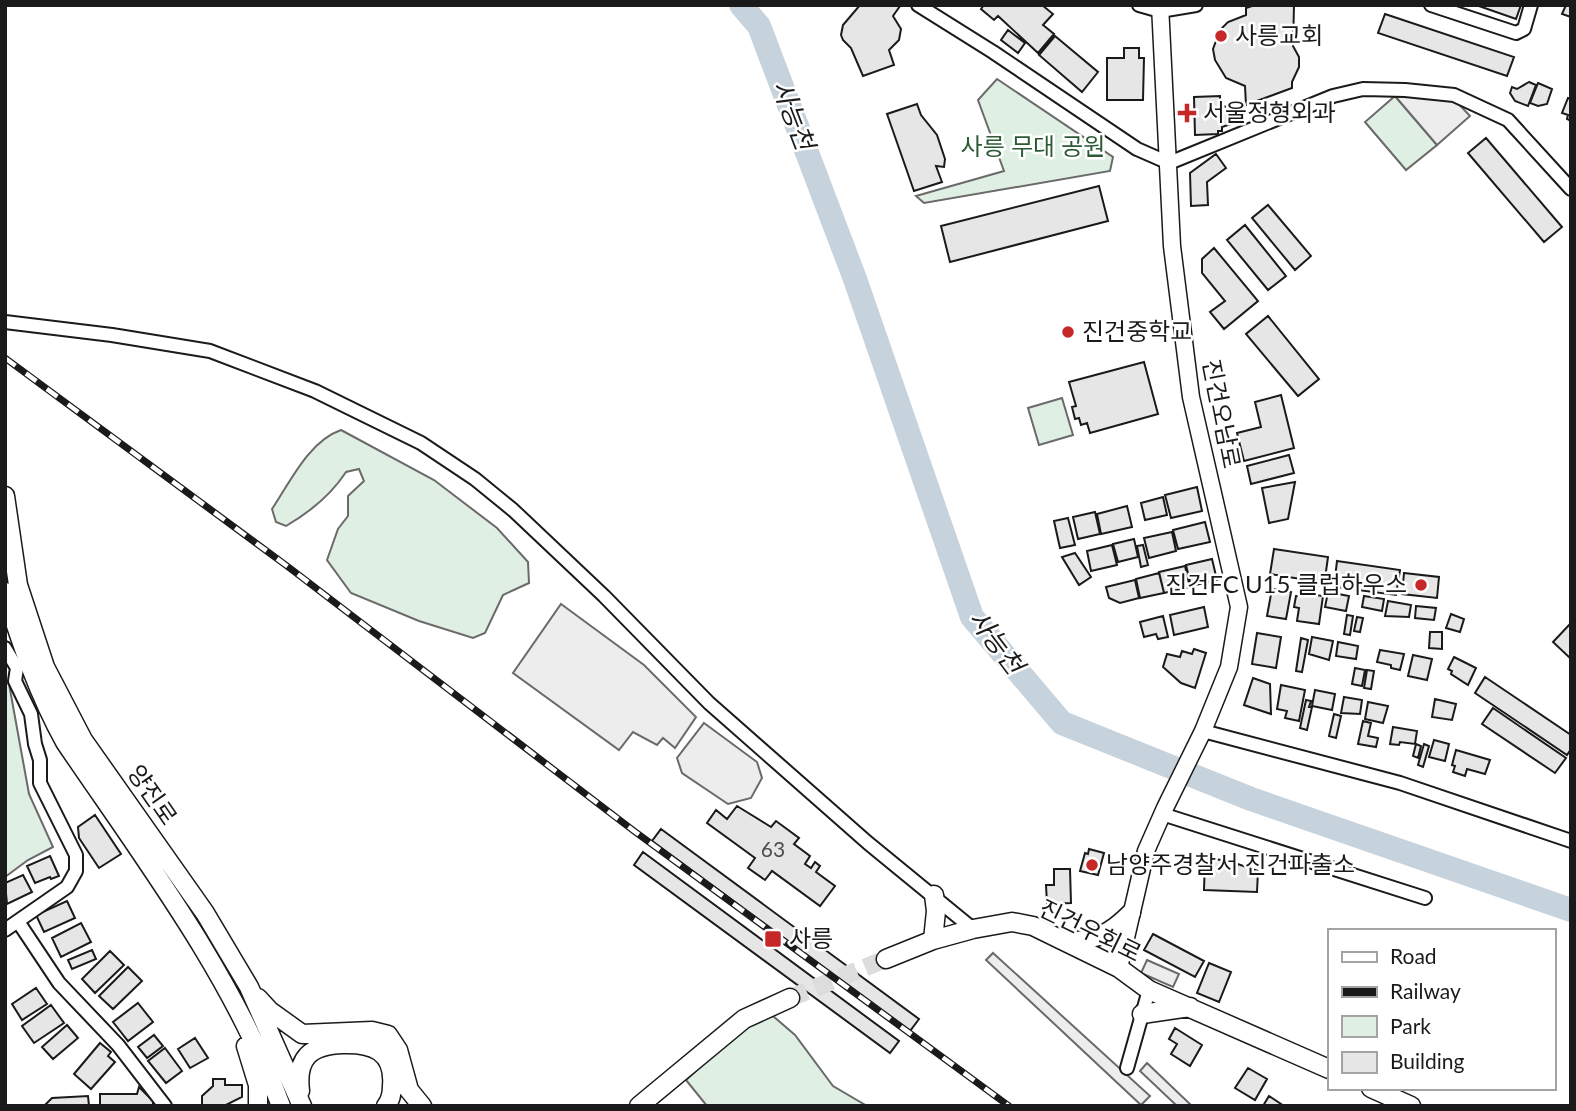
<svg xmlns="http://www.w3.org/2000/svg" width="1576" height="1111" viewBox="0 0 1576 1111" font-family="Lato,'Noto Sans KR',sans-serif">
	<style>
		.green { fill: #e0efe3; stroke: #6a6a6a; stroke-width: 2 }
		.parking { fill: #ededed; stroke: #6a6a6a; stroke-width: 2 }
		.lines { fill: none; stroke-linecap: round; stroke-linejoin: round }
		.river { stroke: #c6d2dc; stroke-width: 24 }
		.building { fill: #e6e6e6; stroke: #1a1a1a; stroke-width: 2 }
		.secondary-tunnel { stroke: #ddd; stroke-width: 18; stroke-dasharray: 18 9; stroke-linecap: butt }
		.minor-casing { stroke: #1a1a1a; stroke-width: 16 }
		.tertiary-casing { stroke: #1a1a1a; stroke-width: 19 }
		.secondary-casing { stroke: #1a1a1a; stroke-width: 21 }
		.minor { stroke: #fff; stroke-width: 12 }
		.tertiary { stroke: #fff; stroke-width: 16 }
		.secondary { stroke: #fff; stroke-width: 18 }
		.rail-casing { stroke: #1a1a1a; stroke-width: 7 }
		.rail { stroke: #fff; stroke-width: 4.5; stroke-dasharray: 13; stroke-linecap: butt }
		.poi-dot { fill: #c62828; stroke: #fff; stroke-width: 2.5 }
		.labels { text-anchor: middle; stroke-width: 5; stroke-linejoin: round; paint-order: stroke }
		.number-label { font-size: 21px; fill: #4d4d4d }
		.poi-label { font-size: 24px; fill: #1a1a1a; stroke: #fff; text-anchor: start }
		.park-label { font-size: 24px; fill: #2b5a34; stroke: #fff }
		.street-label { font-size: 24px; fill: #1a1a1a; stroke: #fff }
		.water-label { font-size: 26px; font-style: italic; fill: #1a1a1a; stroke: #fff }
	</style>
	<rect width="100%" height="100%" fill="#fff"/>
	<path class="green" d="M997 79 1113 157 1110 171 924 203 916 196 1004 171 978 100Z
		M1395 96 1437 145 1406 170 1365 122Z
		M1062 398 1073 435 1039 445 1028 408Z
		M341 430 434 480 497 528 528 562 529 583 503 595 485 633 473 638 419 621 351 593 327 560 338 529 348 516V496L364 481 359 469 346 472C331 495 310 512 286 526L276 522 272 509C290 482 309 441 341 430Z
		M5 682 9 684 29 794 53 847 28 860 5 877Z
		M773 1016 795 1035 833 1086 867 1106H707L686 1080 746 1025Z"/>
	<path class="parking" d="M1395 96 1454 99 1470 116 1437 145Z
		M561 604 644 665 696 717 675 748 663 738 657 745 633 732 619 750 513 673Z
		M704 723 757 762 762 778 751 798 728 804 682 773 677 758Z
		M993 953 1150 1096 1141 1105 986 960Z
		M1147 960 1179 974 1173 987 1141 973Z
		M1147 1063 1192 1106H1177L1140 1071Z"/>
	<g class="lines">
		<path class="river" d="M741 5 759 26 855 279 972 617 1062 723 1251 799 1571 910"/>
	</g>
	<path class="building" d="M860 5 900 6 893 16 901 29 899 40 889 50 894 65 863 76 851 48 843 40 841 35 843 25Z
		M984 5H1042L1053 14 1043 25 1054 34 1038 53 998 16 994 20 981 9Z
		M1255 5H1294L1293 46 1299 57V67L1292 82V88L1246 105 1245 86 1226 78 1215 60 1213 49 1220 30 1228 22 1246 15V8Z
		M1476 5H1521L1516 19Z
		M1566 5H1571V17L1562 14Z
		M1385 14 1514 57 1507 76 1378 33Z
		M1008 30 1025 43 1018 53 1001 40Z
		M1055 36 1098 72 1082 92 1039 55Z
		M1124 48H1139V58H1144L1143 100H1107V58H1124Z
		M1529 82 1536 85 1528 106 1515 101 1510 93 1512 87 1517 89Z
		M1538 83 1552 89 1547 104 1538 106 1530 103Z
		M1220 96V106L1230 107 1231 124 1222 127V131H1218V134L1195 135 1194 97Z
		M1568 98 1571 99V121L1567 119 1568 115 1562 113Z
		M917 104 921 115 937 135 945 159 944 167 936 166 942 182 914 191 887 114Z
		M1486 138 1562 227 1544 242 1468 153Z
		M1216 154 1226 168 1207 182 1208 205 1191 206 1190 173Z
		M1099 186 1108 221 950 262 941 226Z
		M1268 205 1311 256 1295 270 1252 218Z
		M1245 225 1286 276 1268 290 1227 240Z
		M1214 248 1258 301 1224 329 1210 312 1225 301 1202 273V259Z
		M1268 316 1319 379 1298 396 1246 334Z
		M1144 362 1158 414 1090 433 1087 423 1081 425 1079 418 1075 419 1072 407 1076 406 1069 382Z
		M1281 395 1294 448 1244 461 1237 433 1261 427 1255 402Z
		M1289 455 1294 473 1251 484 1247 466Z
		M1295 482 1288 519 1269 523 1262 488Z
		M1197 487 1202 511 1171 518 1165 495Z
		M1163 497 1167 515 1145 520 1141 503Z
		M1127 506 1132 527 1101 534 1097 514Z
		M1095 512 1100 534 1078 539 1073 517Z
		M1068 518 1075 545 1060 548 1054 521Z
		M1205 522 1210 542 1178 549 1173 530Z
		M1172 532 1176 551 1149 558 1144 538Z
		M1134 539 1138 557 1118 562 1113 544Z
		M1112 545 1117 565 1091 571 1087 551Z
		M1143 545 1148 565 1141 567 1137 546Z
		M1274 549 1328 557 1324 586 1300 583 1301 579 1270 574Z
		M1075 553 1091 577 1079 585 1062 557Z
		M1212 559 1217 580 1191 586 1186 565Z
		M1337 561 1400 570 1396 595 1334 587Z
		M1185 566 1190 587 1164 593 1159 572Z
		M1159 573 1164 593 1140 598 1136 579Z
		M1404 573 1439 577 1437 598 1402 594Z
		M1135 580 1139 598 1120 603 1109 598 1106 587Z
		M1272 589 1291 592 1286 619 1267 616Z
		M1328 592 1349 596 1346 611 1325 607Z
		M1301 593 1323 596 1319 624 1297 621 1299 608 1294 607 1296 596H1301Z
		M1364 596 1384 599 1382 611 1362 607Z
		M1388 601 1411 605 1409 617 1385 616Z
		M1416 606 1436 608 1434 620 1415 618Z
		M1204 607 1208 627 1174 635 1170 615Z
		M1451 614 1464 619 1460 632 1446 628Z
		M1347 615 1353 616 1350 635 1344 634Z
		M1163 616 1168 637 1158 639 1156 634 1144 637 1140 622Z
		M1357 617 1363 618 1360 632 1354 631Z
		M1570 624 1571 625V659L1553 642Z
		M1430 632H1442V649L1429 648Z
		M1257 633 1281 637 1276 668 1252 664Z
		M1312 637 1333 641 1329 660 1309 654Z
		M1301 638 1308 640 1302 672 1296 671Z
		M1338 642 1358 646 1356 659 1336 656Z
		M1194 649 1206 653 1195 688 1181 683 1163 667 1167 654 1180 657 1182 651 1192 654Z
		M1380 650 1404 654 1400 670 1391 668V665L1377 662Z
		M1413 655 1432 659 1427 680 1408 676Z
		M1454 657 1476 668 1468 685 1451 674 1452 671 1448 669Z
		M1355 668 1365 670 1362 686 1352 684Z
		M1367 670 1374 671 1371 689 1364 688Z
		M1485 677 1571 735V749L1567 755 1475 693Z
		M1253 678 1270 684 1271 714 1244 705Z
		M1281 685 1305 690 1299 721 1285 718 1287 711 1277 709Z
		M1315 690 1335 694 1332 710 1312 706Z
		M1344 697 1362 700 1360 714 1341 713Z
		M1435 699 1456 704 1452 720 1432 717Z
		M1306 700 1311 701 1309 707H1312L1307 730 1300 728Z
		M1368 702 1388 706 1383 723 1365 719Z
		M1493 708 1566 758 1555 773 1482 724Z
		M1334 714 1341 716 1336 738 1329 736Z
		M1363 721 1371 723 1368 736 1378 738 1376 747 1358 744Z
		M1393 727 1417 731 1415 744 1400 742 1399 745 1390 744Z
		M1434 740 1449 744 1445 761 1429 757Z
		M1416 744 1421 746 1418 758 1413 756Z
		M1424 744 1429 746 1423 767 1418 765Z
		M1456 750 1490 760 1485 774 1467 769 1465 776 1453 772 1455 766 1452 765Z
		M737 806 771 827 776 821 799 838 794 844 810 856 805 864 811 868 815 862 820 866 816 872 835 886 820 906 772 871 765 880 748 868 755 858 707 823 716 810 727 819Z
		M95 815 121 854 99 868 79 838 78 827Z
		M661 829 919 1019 910 1031 652 841Z
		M1089 849 1104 853 1098 875 1080 871 1085 853 1088 854Z
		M643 852 899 1041 890 1053 634 865Z
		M50 856 59 876 51 879 50 877 35 883 27 866Z
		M1205 859 1226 860 1258 871 1257 892 1204 890Z
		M1054 869H1070L1071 903 1047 904 1046 885H1054Z
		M23 875 32 892 7 904 5 883Z
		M67 901 75 918 44 932 36 915Z
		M81 923 91 942 61 957 52 938Z
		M1153 934 1204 961 1195 977 1144 950Z
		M92 950 96 959 72 969 68 960Z
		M110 951 124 965 95 993 82 979Z
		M1209 963 1231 972 1219 1002 1197 993Z
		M128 967 142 981 113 1009 99 996Z
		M36 988 47 1004 22 1020 12 1004Z
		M138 1003 153 1022 128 1041 113 1022Z
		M51 1005 64 1023 34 1043 22 1026Z
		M67 1025 78 1038 53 1059 42 1047Z
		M1175 1028 1202 1045 1190 1066 1171 1054 1177 1044 1169 1039Z
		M154 1035 163 1046 147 1058 138 1047Z
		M195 1038 208 1058 190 1068 178 1049Z
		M100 1043 111 1052 108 1056 115 1062 91 1089 74 1074Z
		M165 1048 182 1071 166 1083 148 1061Z
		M1248 1068 1267 1079 1255 1100 1235 1088Z
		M213 1079H225V1085H242V1097L224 1106H202V1096L213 1086Z
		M139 1087 153 1101V1106H100V1094H137Z
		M88 1096 89 1106H44L52 1098Z
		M1269 1096 1284 1106H1263Z"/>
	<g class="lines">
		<path class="secondary-tunnel" d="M790 998 886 959"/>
		<g class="minor-casing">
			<path id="minor" d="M918 5 993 52 1137 149 1169 163 1333 96 1363 89 1405 90 1454 95 1508 120 1571 189
				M1139 5 1160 11 1196 5
				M1431 5 1516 33 1524 29 1531 5
				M5 322 112 335 210 351 315 391 421 443 475 479 513 510 604 596 709 703 868 843 973 929
				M5 648 17 668 15 681 31 714 35 744 40 760V783L76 855V871L67 887 5 930
				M1203 731 1400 783 1571 841
				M1162 814 1425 898
				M19 923 59 983 118 1045 165 1106
				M1127 1068 1149 990"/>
		</g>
		<g class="tertiary-casing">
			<path id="tertiary" d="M1119 968 1146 851 1165 808 1203 731 1229 667 1239 607 1191 397 1172 246 1160 5"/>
		</g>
		<g class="secondary-casing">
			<path id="secondary" d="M5 496 18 585 45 667 83 740 205 913 249 987 302 1106
				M5 592C22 645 38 693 65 742 143 857 233 975 281 1106
				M933 940 936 911 934 895
				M1067 942C1098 939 1109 935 1131 913
				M886 959 933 940 973 929 1012 922 1033 926 1119 968 1149 990 1329 1069
				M258 998 270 1011 302 1034 372 1031 388 1035 398 1050 409 1090 422 1106
				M1142 1014 1190 1007
				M246 1046 258 1085V1106
				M1371 1088 1411 1106
				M300 1091C296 1058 310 1045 343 1044 372 1043 395 1051 392 1086 392 1094 391 1100 386 1106
				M639 1106 744 1019 790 998"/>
		</g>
		<use href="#minor" class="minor"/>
		<use href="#tertiary" class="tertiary"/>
		<use href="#secondary" class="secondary"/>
		<g class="rail-casing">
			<path id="rail" d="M5 358 287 566 634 831 1009 1106"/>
		</g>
		<use href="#rail" class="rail"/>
	</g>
	<g class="poi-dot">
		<circle cx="1221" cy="36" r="7"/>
		<path d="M1183.5 102.5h7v7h7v7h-7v7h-7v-7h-7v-7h7z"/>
		<circle cx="1068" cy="332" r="7"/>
		<circle cx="1421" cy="585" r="7"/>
		<circle cx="1092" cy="865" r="7"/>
		<rect x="764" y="930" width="18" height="18" rx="3.5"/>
	</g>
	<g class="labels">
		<g class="number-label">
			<text x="773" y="857">63</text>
		</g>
		<g class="poi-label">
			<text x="1235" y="44">사릉교회</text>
			<text x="1203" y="121">서울정형외과</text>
			<text x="1082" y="340">진건중학교</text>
			<text x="1407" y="593" text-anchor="end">진건FC U15 클럽하우스</text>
			<text x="1106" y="873">남양주경찰서 진건파출소</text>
			<text x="789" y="947">사릉</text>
		</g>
		<g class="park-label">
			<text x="1033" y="155">사릉 무대 공원</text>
		</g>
		<g class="street-label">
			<text transform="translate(1221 414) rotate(79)" y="8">진건오남로</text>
			<text transform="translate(152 795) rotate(55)" y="8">양진로</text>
			<text transform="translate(1090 931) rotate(26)" y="8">진건우회로</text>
		</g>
		<g class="water-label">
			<text transform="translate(793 115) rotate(69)" y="9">사능천</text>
			<text transform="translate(996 642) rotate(53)" y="9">사능천</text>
		</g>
	</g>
	<rect width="1576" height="1111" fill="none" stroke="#1a1a1a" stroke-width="14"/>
	<rect x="1328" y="929" width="228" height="161" fill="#ffffff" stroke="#a3a3a3" stroke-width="2"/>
	<rect x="1342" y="952" width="35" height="10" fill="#ffffff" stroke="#a3a3a3" stroke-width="2"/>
	<text x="1390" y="964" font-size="21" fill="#1a1a1a">Road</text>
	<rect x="1342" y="987" width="35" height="10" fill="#1a1a1a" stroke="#a3a3a3" stroke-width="2"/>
	<text x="1390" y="999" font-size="21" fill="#1a1a1a">Railway</text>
	<rect x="1342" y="1016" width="35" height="21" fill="#e0efe3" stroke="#a3a3a3" stroke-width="2"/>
	<text x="1390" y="1034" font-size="21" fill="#1a1a1a">Park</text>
	<rect x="1342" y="1052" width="35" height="21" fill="#e6e6e6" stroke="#a3a3a3" stroke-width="2"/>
	<text x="1390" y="1069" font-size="21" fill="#1a1a1a">Building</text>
</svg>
